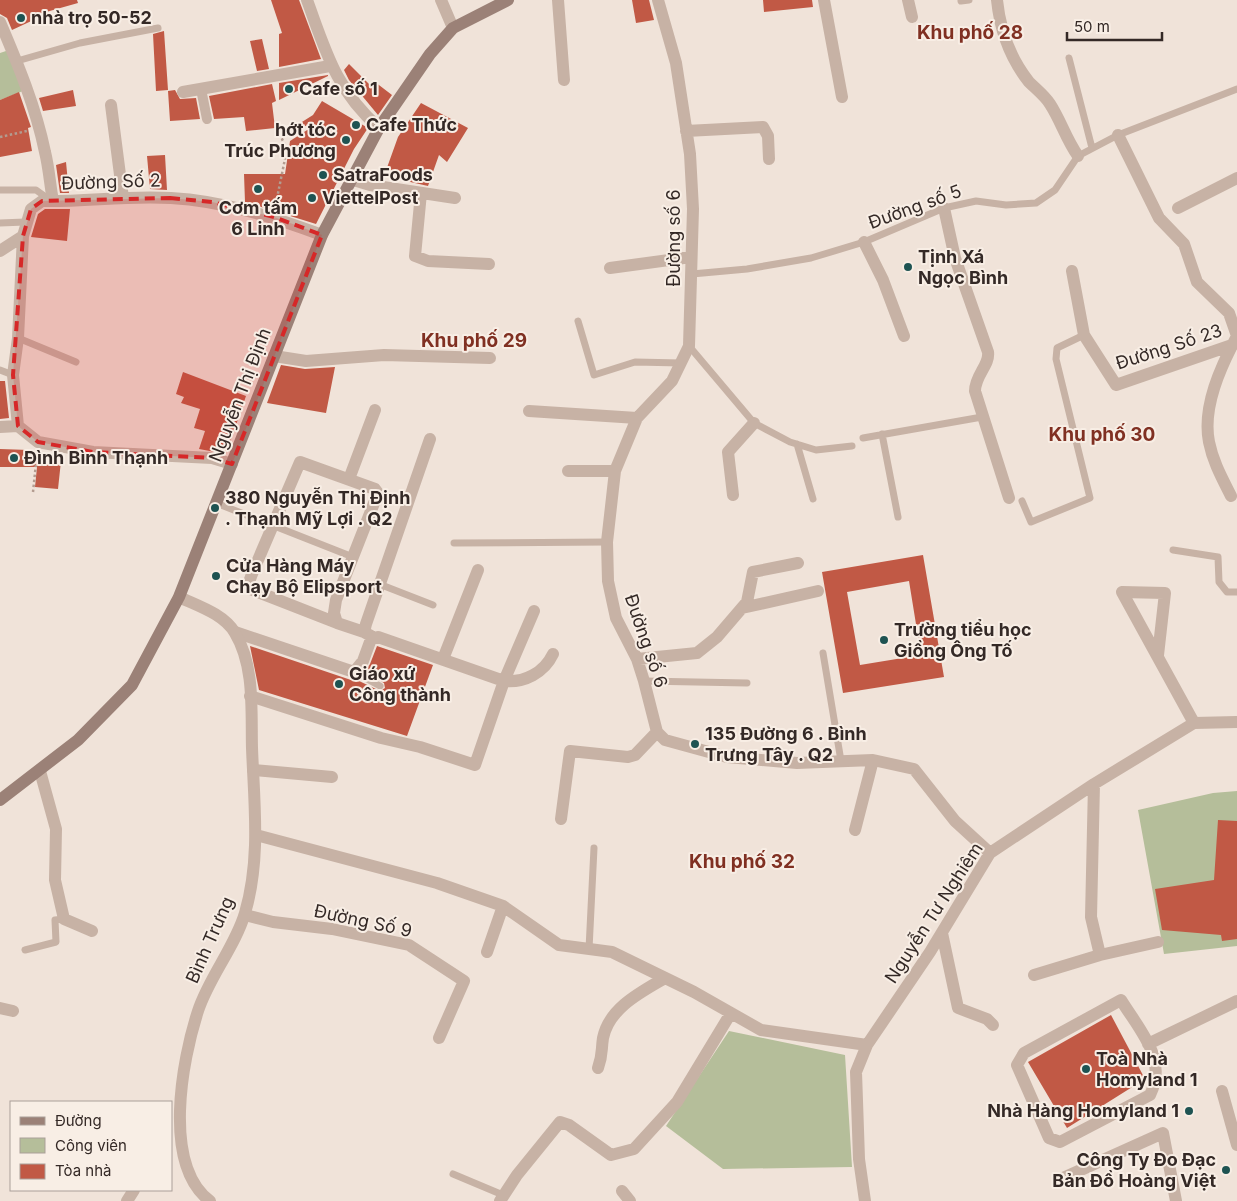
<svg xmlns="http://www.w3.org/2000/svg" width="1237" height="1201" viewBox="0 0 1237 1201" font-family="Inter,sans-serif">
	<style>
		.green { fill: #b5be9a }
		.building { fill: #c15945; fill-rule: evenodd }
		.lines { fill: none; stroke-linecap: round; stroke-linejoin: round }
		.path { stroke: #b39c90; stroke-width: 2.5; stroke-dasharray: 2.5 2.5; stroke-linecap: butt }
		.service { stroke: #c7b2a5; stroke-width: 7 }
		.pedestrian { stroke: #c7b2a5; stroke-width: 10 }
		.minor { stroke: #c7b2a5; stroke-width: 12 }
		.tertiary { stroke: #c7b2a5; stroke-width: 12 }
		.secondary { stroke: #9b8177; stroke-width: 12 }
		.marked { fill: #d62828; fill-opacity: 0.2; stroke: #d62828; stroke-width: 4; stroke-dasharray: 10 6; stroke-linejoin: round }
		.poi-dot { fill: #1e5352; stroke: #f8eee5; stroke-width: 2 }
		.labels { text-anchor: middle; stroke-width: 4; stroke-linejoin: round; paint-order: stroke }
		.poi-label { font-size: 18px; font-weight: bold; fill: #342926; stroke: #f8eee5; text-anchor: start }
		.street-label { font-size: 18px; fill: #342926; stroke: #f8eee5 }
		.neighbourhood-label { font-size: 19px; font-weight: bold; fill: #803022; stroke: #f8eee5 }
	</style>
	<rect width="100%" height="100%" fill="#f0e3d9"/>
	<path class="green" d="M9 50 23 91 0 100V53Z
		M1237 791V946L1164 954 1138 810 1213 793Z
		M729 1031 845 1055 852 1167 723 1169 666 1126Z"/>
	<path class="building" d="M0 0H77L78 3 39 14 40 17 12 30 7 18 0 14Z
		M271 0H299L321 59 279 67V34L282 33Z
		M632 0H649L654 20 636 23Z
		M763 0H812L813 7 764 12Z
		M164 31 168 90 156 91 153 34Z
		M262 39 269 69 257 71 250 41Z
		M349 64 371 86 375 82 392 95 378 115 349 80 344 70Z
		M328 75V76L279 100V83Z
		M272 84 276 101 272 103 275 128 246 131 244 117 214 119 209 96Z
		M73 90 76 106 43 111 39 98Z
		M175 90 180 99 196 98 200 119 170 121 168 91Z
		M19 92 31 127 28 128 32 151 0 157V100Z
		M322 101 368 128 354 149 316 224 245 202 244 174H285L290 141 315 125 294 127 313 115Z
		M421 103 468 128 447 162 439 155 428 186 384 176 398 137Z
		M165 155 167 190 150 189 147 156Z
		M66 162 69 193H60L56 165Z
		M45 209H70L67 241 31 237 38 214Z
		M281 365 305 369 335 367 326 413 267 403Z
		M183 372 246 396 226 454 199 449 205 431 194 428 200 409 181 403 184 397 176 394Z
		M0 381H5L9 418 0 419Z
		M0 449 29 450V455L61 461 58 489 35 487 37 467H0Z
		M923 555 944 677 843 693 822 572ZM909 581 921 655 860 665 847 592Z
		M250 646 351 680H357L380 691 385 688 384 683 365 672 370 664 377 646 433 665 407 736 259 690Z
		M1218 820 1237 821V939L1222 941 1221 935 1162 930 1155 889 1214 880Z
		M1111 1015 1145 1079 1067 1128 1028 1062Z"/>
	<g class="lines">
		<path class="path" d="M275 125 287 149 275 208
			M0 137 27 131
			M33 492 37 454"/>
		<path class="service" d="M961 1 969 0
			M1069 58 1092 148
			M17 61 80 43 158 28
			M0 190H36L50 200
			M0 223 25 222
			M692 274 747 269 811 258 864 242 944 208 976 201 1006 205 1036 203 1055 190 1078 156 1118 135 1237 89
			M578 321 594 375 635 362 681 363
			M18 338 76 362
			M689 346 754 423 790 442 816 450 852 446
			M0 370 13 375
			M882 434 898 517
			M863 438 982 417
			M797 444 813 499
			M1022 501 1031 522 1090 498 1056 359 1057 348 1084 335
			M216 503 353 557
			M454 543 607 542
			M1173 550 1218 557 1219 582 1227 592H1237
			M379 584 433 605
			M823 653 841 761
			M354 672 380 686
			M644 681 747 683
			M589 949 594 848
			M25 950 56 942 55 920 64 919
			M453 1174 503 1195"/>
		<path class="pedestrian" d="M201 89 207 119"/>
		<path class="minor" d="M307 0C326 52 336 90 379 128
			M441 0 453 28
			M558 0 564 80
			M658 0 676 63 690 154 693 209 689 346 672 381 637 418 615 471 607 542 608 581 616 618 637 659 644 681 657 732 665 740 727 757 797 763 873 760 914 769 955 821 990 853
			M824 0 842 97
			M908 0 912 17
			M997 0C1000 30 1010 58 1029 82 1036 89 1045 96 1050 104 1061 121 1066 139 1078 156
			M0 22C18 64 36 108 45 152 49 168 50 185 53 201
			M183 92 330 66
			M111 105 123 198
			M686 131 763 127 768 136 769 159
			M1118 135 1159 218 1184 244 1197 282 1229 313 1237 336C1221 366 1202 407 1209 442 1213 462 1222 478 1231 496
			M350 179 370 185 455 198
			M421 193 415 256 428 261 489 264
			M944 208 955 258 988 352C990 365 975 375 975 391L1009 498
			M1178 208 1237 178
			M864 242 883 280 904 336
			M0 251 23 236
			M610 268 691 257
			M1072 271 1084 335 1116 385 1235 344
			M274 356 306 361 384 355 490 358
			M529 411 637 418
			M18 426 13 375 18 338 23 236 31 209 42 201C85 202 128 195 171 198 224 201 273 217 322 235
			M0 427 18 426 38 442 93 452 212 458 232 464
			M568 471H615
			M349 479 375 410
			M733 495 728 452 754 423
			M1122 592 1194 723
			M1122 592 1165 593 1158 655
			M742 608 818 591
			M337 623 250 589 249 582 252 574 300 462 375 489 378 493 336 600 334 613 337 623 364 632
			M235 632 354 672 363 661 371 639 378 637 504 681C524 683 544 673 553 654
			M371 636 364 632 366 624 430 439
			M443 659 478 570
			M637 659 697 653 717 637 747 602 753 572 798 563
			M250 696 381 738 420 747 475 765 504 681 534 611
			M253 770 332 777
			M40 771 56 829 55 880 64 919 92 931
			M1094 784 1091 917 1100 955
			M561 819 570 751 628 757 635 755 657 732
			M855 830 873 760
			M256 835 437 883 503 906 559 945 612 952 694 992 761 1030 867 1045
			M245 915 273 922 332 929 409 945 464 981 439 1038
			M942 933 958 1008 987 1019 993 1025
			M487 952 503 906
			M1034 975 1100 955 1158 942
			M1121 1000C1140 1031 1168 1059 1150 1095L1060 1142 1049 1138 1017 1065 1024 1053Z
			M0 1008 13 1011
			M1148 1044 1237 1001
			M598 1068C603 1054 601 1051 603 1038 609 1008 641 992 665 978
			M1222 1091 1237 1145
			M1063 1178 1163 1133 1176 1201
			M622 1191 630 1201
			M127 1201 134 1190
			M500 1201 517 1175 560 1122 569 1125 611 1155 634 1149 677 1102 731 1013
			M865 1201 859 1159 856 1072 867 1045 930 952 990 853 1094 784 1194 723 1237 722"/>
		<path class="tertiary" d="M179 597C198 606 224 614 235 633 255 666 251 711 252 748 254 802 261 859 245 913 235 947 209 977 198 1011 182 1060 162 1165 210 1201"/>
		<path class="secondary" d="M0 800 78 740 132 685 179 597 322 235 379 128 430 54 453 28 508 0"/>
	</g>
	<path class="marked" d="M170 198 212 202 274 217 322 235 232 464 212 458 93 452 38 442 18 426 13 375 23 236 31 209 42 201Z"/>
	<g class="poi-dot">
		<circle cx="21" cy="18" r="5"/>
		<circle cx="289" cy="89" r="5"/>
		<circle cx="356" cy="125" r="5"/>
		<circle cx="346" cy="140" r="5"/>
		<circle cx="323" cy="175" r="5"/>
		<circle cx="258" cy="189" r="5"/>
		<circle cx="312" cy="198" r="5"/>
		<circle cx="908" cy="267" r="5"/>
		<circle cx="14" cy="458" r="5"/>
		<circle cx="215" cy="508" r="5"/>
		<circle cx="216" cy="576" r="5"/>
		<circle cx="884" cy="640" r="5"/>
		<circle cx="339" cy="684" r="5"/>
		<circle cx="695" cy="744" r="5"/>
		<circle cx="1086" cy="1069" r="5"/>
		<circle cx="1189" cy="1111" r="5"/>
		<circle cx="1226" cy="1170" r="5"/>
	</g>
	<g class="labels">
		<g class="poi-label">
			<text x="31" y="24">nhà trọ 50-52</text>
			<text x="299" y="95">Cafe số 1</text>
			<text x="366" y="131">Cafe Thức</text>
			<text x="336" y="136" text-anchor="end">hớt tóc<tspan x="336" dy="21">Trúc Phương</tspan></text>
			<text x="333" y="181">SatraFoods</text>
			<text x="322" y="204">ViettelPost</text>
			<text x="258" y="214" text-anchor="middle">Cơm tấm<tspan x="258" dy="21">6 Linh</tspan></text>
			<text x="918" y="263">Tịnh Xá<tspan x="918" dy="21">Ngọc Bình</tspan></text>
			<text x="24" y="464">Đình Bình Thạnh</text>
			<text x="225" y="504">380 Nguyễn Thị Định<tspan x="225" dy="21">. Thạnh Mỹ Lợi . Q2</tspan></text>
			<text x="226" y="572">Cửa Hàng Máy<tspan x="226" dy="21">Chạy Bộ Elipsport</tspan></text>
			<text x="894" y="636">Trường tiểu học<tspan x="894" dy="21">Giồng Ông Tố</tspan></text>
			<text x="349" y="680">Giáo xứ<tspan x="349" dy="21">Công thành</tspan></text>
			<text x="705" y="740">135 Đường 6 . Bình<tspan x="705" dy="21">Trưng Tây . Q2</tspan></text>
			<text x="1096" y="1065">Toà Nhà<tspan x="1096" dy="21">Homyland 1</tspan></text>
			<text x="1179" y="1117" text-anchor="end">Nhà Hàng Homyland 1</text>
			<text x="1216" y="1166" text-anchor="end">Công Ty Đo Đạc<tspan x="1216" dy="21">Bản Đồ Hoàng Việt</tspan></text>
		</g>
		<g class="street-label">
			<text transform="translate(111 182) rotate(-2)" y="6">Đường Số 2</text>
			<text transform="translate(915 207) rotate(-20)" y="6">Đường số 5</text>
			<text transform="translate(674 238) rotate(-90)" y="6">Đường số 6</text>
			<text transform="translate(1169 347) rotate(-18)" y="6">Đường Số 23</text>
			<text transform="translate(240 395) rotate(-69)" y="6">Nguyễn Thị Định</text>
			<text transform="translate(646 641) rotate(71)" y="6">Đường số 6</text>
			<text transform="translate(934 913) rotate(-57)" y="6">Nguyễn Tư Nghiêm</text>
			<text transform="translate(363 921) rotate(12)" y="6">Đường Số 9</text>
			<text transform="translate(210 940) rotate(-66)" y="6">Bình Trưng</text>
		</g>
		<g class="neighbourhood-label">
			<text x="970" y="39">Khu phố 28</text>
			<text x="474" y="347">Khu phố 29</text>
			<text x="1102" y="441">Khu phố 30</text>
			<text x="742" y="868">Khu phố 32</text>
		</g>
	</g>
	<rect x="10" y="1101" width="162" height="90" fill="#f8eee5" stroke="#aa9f99"/>
	<rect x="20" y="1117" width="25" height="8" fill="#9b8177" stroke="#aa9f99"/>
	<text x="55" y="1126" font-size="15" fill="#342926">Đường</text>
	<rect x="20" y="1138" width="25" height="15" fill="#b5be9a" stroke="#aa9f99"/>
	<text x="55" y="1151" font-size="15" fill="#342926">Công viên</text>
	<rect x="20" y="1164" width="25" height="15" fill="#c15945" stroke="#aa9f99"/>
	<text x="55" y="1176" font-size="15" fill="#342926">Tòa nhà</text>
	<path d="M1067 32v8h95v-8" fill="none" stroke="#342926" stroke-width="2.5"/>
	<text x="1074" y="32" font-size="15" fill="#342926" stroke="#f8eee5" stroke-width="4" paint-order="stroke">50 m</text>
</svg>
